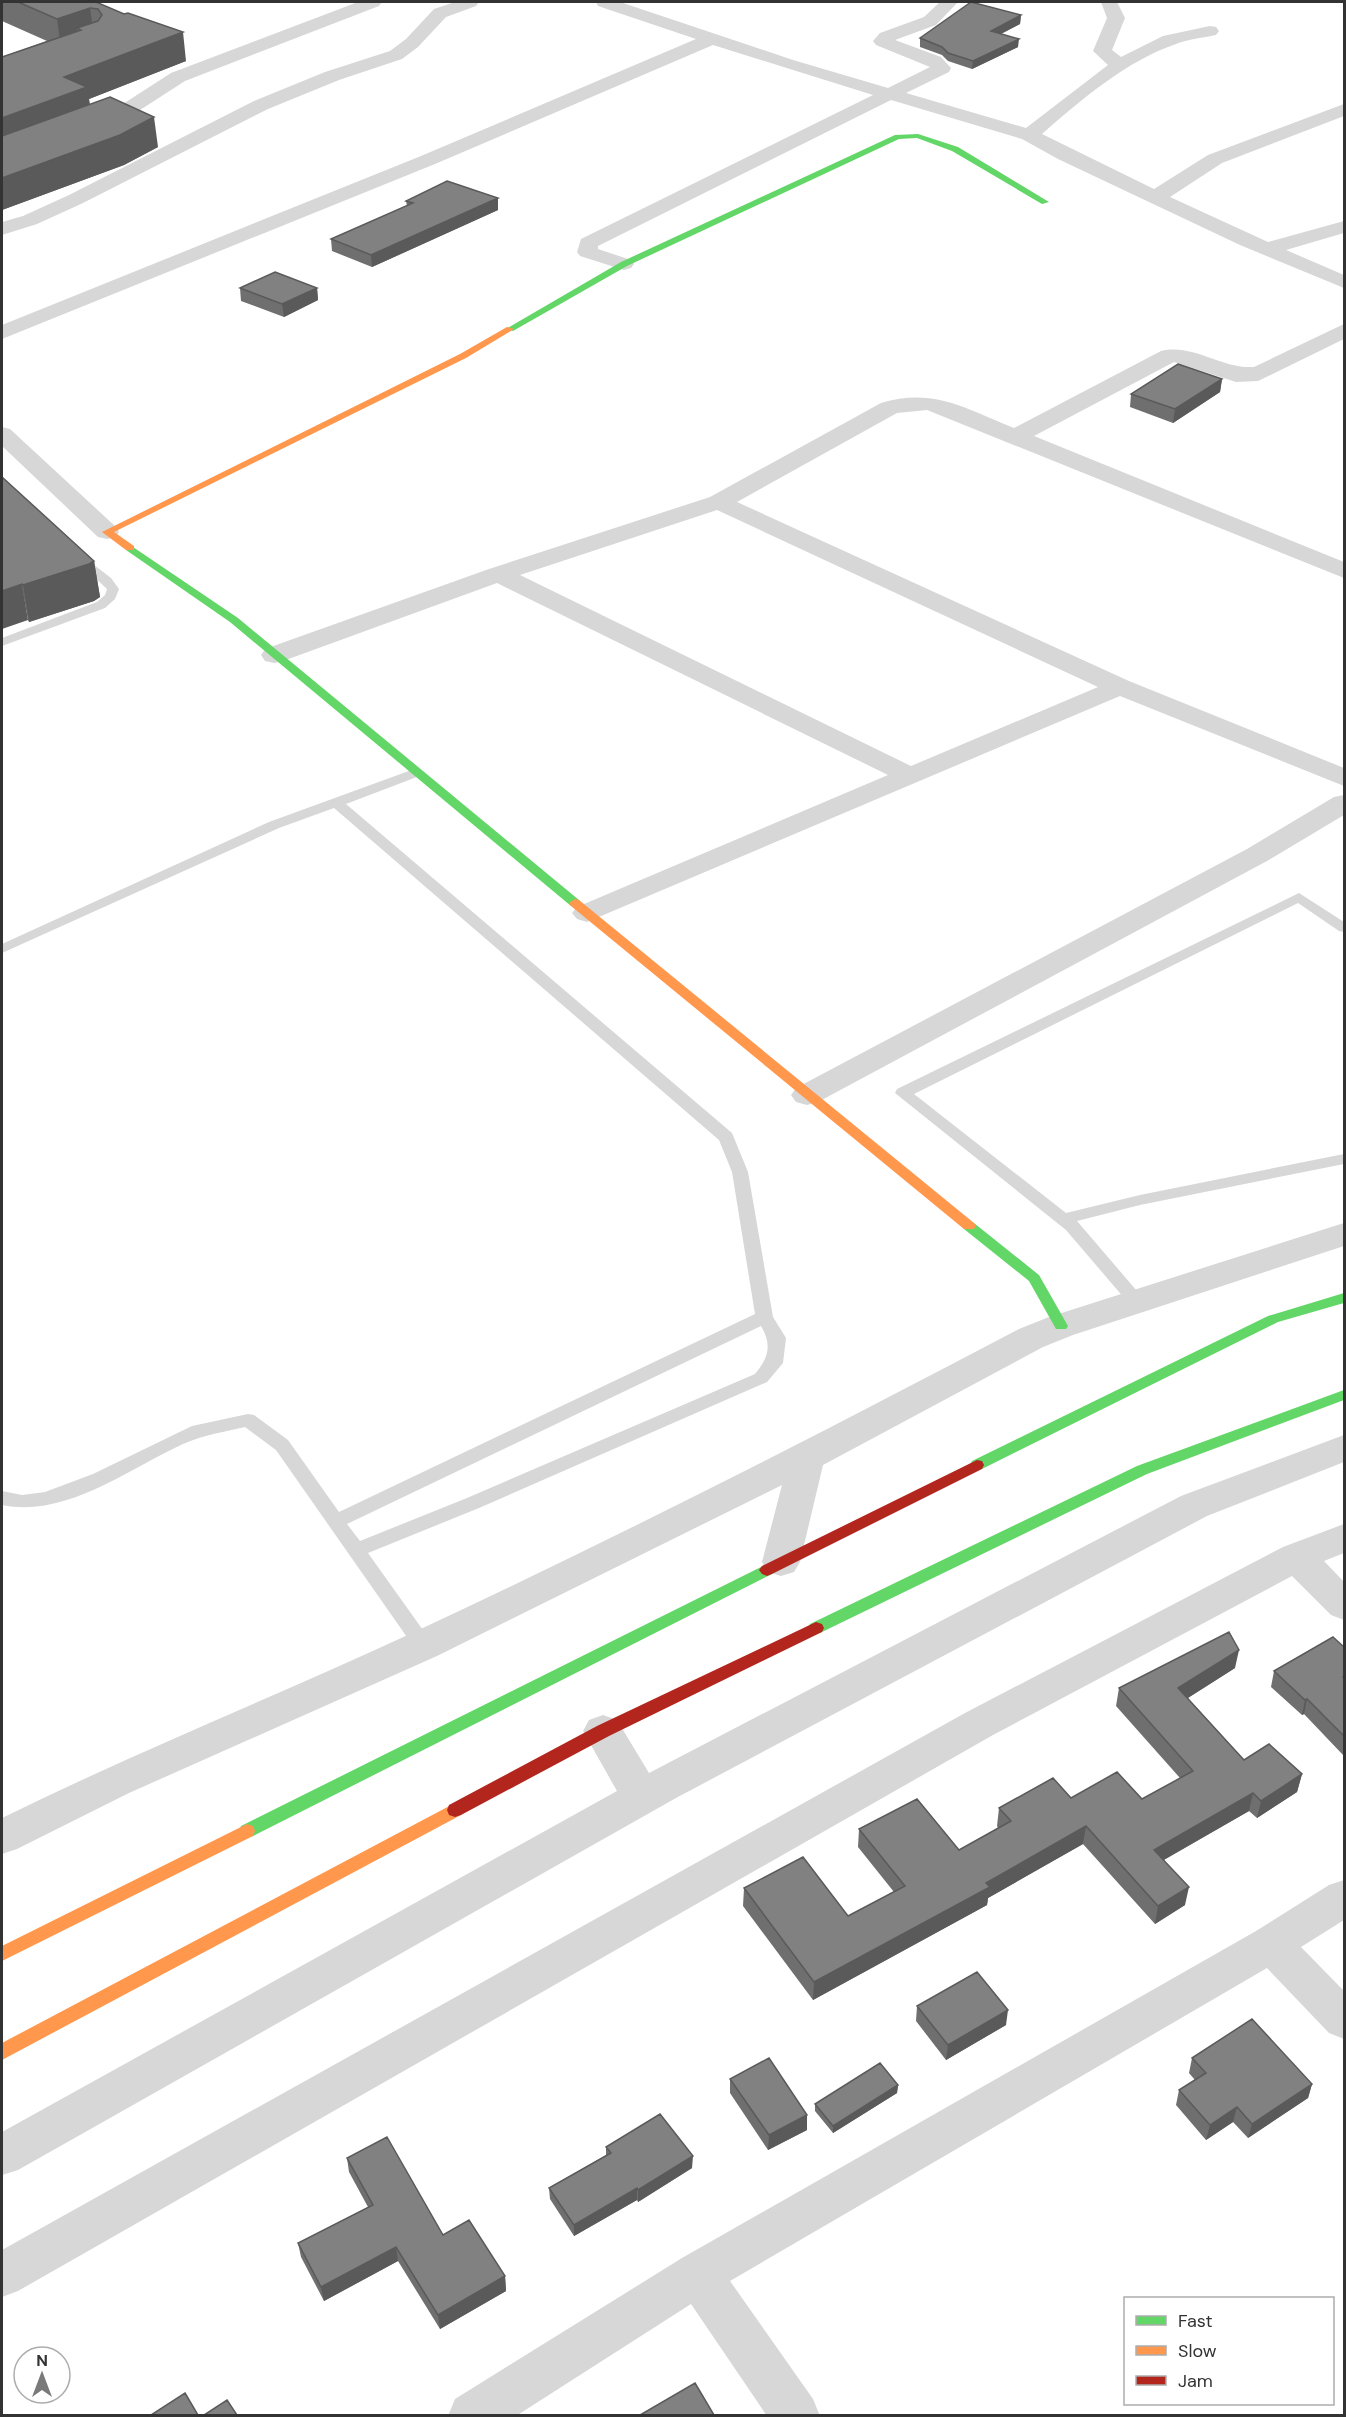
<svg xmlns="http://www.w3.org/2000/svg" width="1346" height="2417" viewBox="0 0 1346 2417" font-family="'DM Sans',sans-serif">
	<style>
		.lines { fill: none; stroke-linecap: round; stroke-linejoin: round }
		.lane { fill: #d7d7d7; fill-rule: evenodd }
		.street { fill: #d7d7d7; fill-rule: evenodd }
		.fast { fill: #63d668; fill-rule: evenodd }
		.slow { fill: #ff974d; fill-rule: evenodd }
		.jam { fill: #b3261e; fill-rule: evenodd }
		.wall { fill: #6f6f6f }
		.shaded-wall { fill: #5a5a5a }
		.building { fill: #818181; stroke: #5a5a5a; stroke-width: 1.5 }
	</style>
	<rect width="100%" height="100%" fill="#fff"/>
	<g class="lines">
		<path class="lane" d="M80 554 111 578 119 589 115 599 105 608 2 646V638L97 602 105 595 107 589 74 558Z
			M417 768 424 772 422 775 346 804 732 1133 748 1172 773 1317 786 1338 783 1363 767 1382 479 1508 368 1553 430 1640 433 1645 430 1650 423 1653 416 1650 276 1450 245 1427C224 1432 203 1435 183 1444 127 1470 65 1518 2 1505V1491L22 1495 45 1492 93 1474 192 1426 248 1414 254 1415 288 1440 339 1512 755 1314 732 1172 719 1140 334 808 279 828 2 953V944L269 822ZM761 1326C772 1345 769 1357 755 1374L467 1498 360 1541 347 1524Z
			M1299 893 1344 922V932L1339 931 1298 903 914 1094 1066 1213 1140 1195 1344 1154V1164L1140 1205 1077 1221 1143 1298 1146 1302 1143 1306H1131L1066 1230 895 1093 897 1089Z"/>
		<path class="street" d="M358 2H382L379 6 185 81 123 121 91 132 84 130 81 126 84 122 109 113 171 73Z
			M455 2H479L476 6 446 17 418 47 402 59 339 80 268 109 83 203 37 224 2 235V222L23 216 69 195 254 101 325 72 390 51 406 39 434 9Z
			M596 2H620L793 60 888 88 930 67 876 45 873 41 880 33 924 17 940 2H958L936 25 895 40 941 57 951 68 949 72 906 93 1026 128 1108 65 1093 51 1107 18 1101 2H1117L1125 18 1112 50 1121 57 1163 36 1210 26 1216 27 1219 31 1216 35C1203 38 1188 39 1176 44 1126 61 1081 100 1042 134L1154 189 1208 155 1344 104V116L1222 163 1170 197 1268 242 1344 221V233L1286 250 1344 275V288L1240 245 1058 159 1022 139 891 100 598 246V249L631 260 634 264 631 268 624 270 580 256 577 252 581 239 873 95 713 45 435 164 2 339V325L421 156 696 39 598 6Z
			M1344 324V339L1258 381 1236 382 1174 362 1034 436 1344 562V578L927 410 897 413 737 502 1129 681 1344 768V786L1120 696 587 922 577 919 572 913 577 907 888 775 497 583 283 661 274 663 265 661 261 655 265 649 489 569 710 497 881 403C934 387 966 409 1014 428L1161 351C1193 343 1221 369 1254 367ZM717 510 1098 687 911 766 520 575Z
			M2 427 10 429 116 527 119 532 116 537 107 539 98 537 2 446Z
			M1344 795V815L1267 861 818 1102 807 1105 796 1102 791 1095 796 1088 1247 849 1334 797Z
			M1344 1223V1246L1073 1335 1043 1347 823 1465 800 1562 794 1572 781 1576 768 1572 762 1562 782 1485 437 1656 129 1793 17 1849 2 1854V1818C136 1752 274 1697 410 1634 616 1538 818 1435 1019 1329L1049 1317Z
			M1344 1435V1462L1207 1516 676 1798 18 2170 2 2175V2132L617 1791 583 1731 589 1720 603 1715 617 1720 649 1773 1181 1496Z
			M1344 1524V1553L1324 1561 1344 1582V1620L1331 1615 1292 1576 993 1735 18 2291 2 2297V2250L965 1713 1283 1547Z
			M1344 1880V1920L1301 1947 1344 1991V2039L1329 2033 1267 1968 730 2281 813 2399 820 2416H767L691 2304 516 2416H448L455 2399 682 2258 1256 1931 1329 1885Z"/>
		<path class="fast" d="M918 134 958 147 1049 202 1042 204 952 151 917 138 899 139 627 266 513 331 506 329 621 262 895 135Z
			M130 545 238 618 579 900 581 903 579 906H571L230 622 126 550 125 548Z
			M969 1221 974 1223 1039 1275 1068 1326 1066 1329H1056L1029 1281 964 1229 962 1226 964 1223Z
			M1344 1293V1303L1278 1322 982 1469H972L970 1465 972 1461 1268 1316Z
			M1344 1390V1400L1147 1474 822 1632 816 1634 810 1632 808 1628 810 1624 1137 1466Z
			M767 1564 772 1566 775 1570 772 1574 253 1836 247 1838 241 1836 239 1831 241 1826Z"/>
		<path class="slow" d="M507 327 514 329 466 358 114 532 134 546V550H126L102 532 460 354Z
			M575 899 579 900 974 1223 976 1226 974 1229H964L571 906 569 903Z
			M455 1803 461 1805 463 1810 461 1815 2 2060V2043Z
			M247 1824 253 1826 255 1831 253 1836 2 1961V1946Z"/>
		<path class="jam" d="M977 1460 982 1461 984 1465 982 1469 772 1574 767 1576 762 1574 759 1570 762 1566Z
			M816 1622 822 1624 824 1628 822 1632 609 1736 461 1815 455 1817 449 1815 447 1810 449 1805 597 1726Z"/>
	</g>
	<path class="wall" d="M2 2H96L186 61 89 99 90 105 158 147 124 165 2 210V57L47 41 2 21Z
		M1021 15 1020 24 1001 34 1018 47 972 69 948 61 942 55 920 47V38Z
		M406 201 498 210 372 267 332 251 331 239 407 206Z
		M240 288H317L318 300 284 317 241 301Z
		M1222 379 1220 392 1173 423 1130 407 1131 394Z
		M2 477 94 561 100 597 94 601 29 622 28 620Z
		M1344 1647V1756L1304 1714 1302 1715 1271 1687 1274 1671Z
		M1235 1668 1188 1698 1244 1760 1302 1774 1297 1792 1257 1818 1249 1811 1164 1860 1185 1905 1155 1924 1083 1844 988 1898 987 1905 813 2000 743 1906 744 1888 848 1916 894 1892 858 1847 859 1829 959 1850 998 1828 997 1826 999 1808 1071 1798 1142 1799 1180 1778 1116 1706 1119 1688Z
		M917 2006 1006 2025 946 2060 916 2021Z
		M1192 2058 1312 2084 1308 2098 1248 2138 1233 2122 1206 2140 1176 2105 1179 2090 1195 2080 1189 2073Z
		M730 2079 807 2115V2130L768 2150 730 2093Z
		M898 2085 897 2093 833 2133 815 2111V2104Z
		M606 2147 692 2168 638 2202 637 2200 574 2236 550 2199 549 2188 606 2155Z
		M347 2158 443 2235 505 2276 506 2291 440 2329 398 2261 324 2301 301 2257 298 2243 368 2207 349 2172Z"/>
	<path class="shaded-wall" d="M90 8 94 37 77 28 79 42 61 48 57 19Z
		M1021 15 1020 24 991 39V31Z
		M183 32 186 61 89 99 91 117 2 150V118L64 77Z
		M1019 39 1018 47 972 69 973 61Z
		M154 117 158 147 124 165 2 210V178Z
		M498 198V210L372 267 371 255Z
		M317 288 318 300 284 317 282 304Z
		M1222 379 1220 392 1173 423 1175 409Z
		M94 561 100 597 94 601 29 622 23 585Z
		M22 584 28 620 2 629V591Z
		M1239 1650 1235 1668 1175 1706 1178 1688Z
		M1307 1699 1304 1714 1302 1715 1305 1700Z
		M1302 1774 1297 1792 1257 1818 1261 1801Z
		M1253 1793 1249 1811 1151 1867 1154 1850Z
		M1086 1826 1083 1844 988 1898 987 1905 813 2000 814 1982Z
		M1189 1887 1185 1905 1155 1924 1158 1906Z
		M1008 2010 1006 2025 946 2060 948 2045Z
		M1312 2084 1308 2098 1248 2138 1252 2124Z
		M898 2085 897 2093 833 2133V2126Z
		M1237 2107 1233 2122 1206 2140 1210 2125Z
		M807 2115V2130L768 2150 769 2135Z
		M693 2156 692 2168 638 2202V2190Z
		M637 2188V2200L574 2236V2225Z
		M396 2247 398 2261 324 2301 321 2287Z
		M505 2276 506 2291 440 2329 438 2315Z"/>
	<path class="building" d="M18 2H96L124 14 128 13 183 32 64 77 87 87 2 118V57L81 30 77 28 98 21 102 15 98 9 90 8 57 19Z
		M971 2 1021 15 991 31 1019 39 973 61 948 53 942 47 920 38Z
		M110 97 154 117 120 135 2 178V136Z
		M447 181 498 198 371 255 331 239 413 203 406 201Z
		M275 272 317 288 282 304 240 288Z
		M1178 364 1222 379 1175 409 1131 394Z
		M2 477 94 561 89 564 23 585 22 584 2 591Z
		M1229 1632 1239 1650 1178 1688 1244 1760 1269 1744 1302 1774 1261 1801 1253 1793 1154 1850 1189 1887 1158 1906 1086 1826 986 1883 990 1887 814 1982 744 1888 803 1857 848 1916 905 1886 859 1829 917 1799 959 1850 1011 1821 999 1808 1053 1778 1071 1798 1117 1772 1142 1799 1193 1771 1119 1688Z
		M1333 1637 1344 1647V1676L1343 1677 1344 1678V1736L1307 1699 1305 1700 1274 1671Z
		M977 1972 1008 2010 948 2045 917 2006Z
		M1252 2019 1312 2084 1252 2124 1237 2107 1210 2125 1179 2090 1206 2073 1192 2058Z
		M769 2058 807 2115 769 2135 730 2079Z
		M880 2063 898 2085 833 2126 815 2104Z
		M660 2114 693 2156 638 2190 637 2188 574 2225 549 2188 611 2153 606 2147Z
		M387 2137 443 2235 469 2220 505 2276 438 2315 396 2247 321 2287 298 2243 373 2205 347 2158Z
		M695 2383 714 2415H640Z
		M185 2393 198 2415H151Z
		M227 2400 237 2415H204Z"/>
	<rect width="1346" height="2417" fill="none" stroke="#333333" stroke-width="6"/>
	<rect x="1124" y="2297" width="210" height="108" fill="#ffffff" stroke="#adadad" stroke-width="1.5"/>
	<rect x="1136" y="2316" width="30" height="9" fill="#63d668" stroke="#adadad" stroke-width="1.5"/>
	<text x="1178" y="2327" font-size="18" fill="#333333">Fast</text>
	<rect x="1136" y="2346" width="30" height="9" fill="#ff974d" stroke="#adadad" stroke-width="1.5"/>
	<text x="1178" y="2357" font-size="18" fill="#333333">Slow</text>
	<rect x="1136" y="2376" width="30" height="9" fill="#b3261e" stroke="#adadad" stroke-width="1.5"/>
	<text x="1178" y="2387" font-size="18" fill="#333333">Jam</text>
	<g transform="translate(42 2375)"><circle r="28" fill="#ffffff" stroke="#adadad" stroke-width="1.5"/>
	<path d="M0-4.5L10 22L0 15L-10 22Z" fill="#7a7a7a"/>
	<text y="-9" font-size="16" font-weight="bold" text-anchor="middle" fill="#333333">N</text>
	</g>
</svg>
